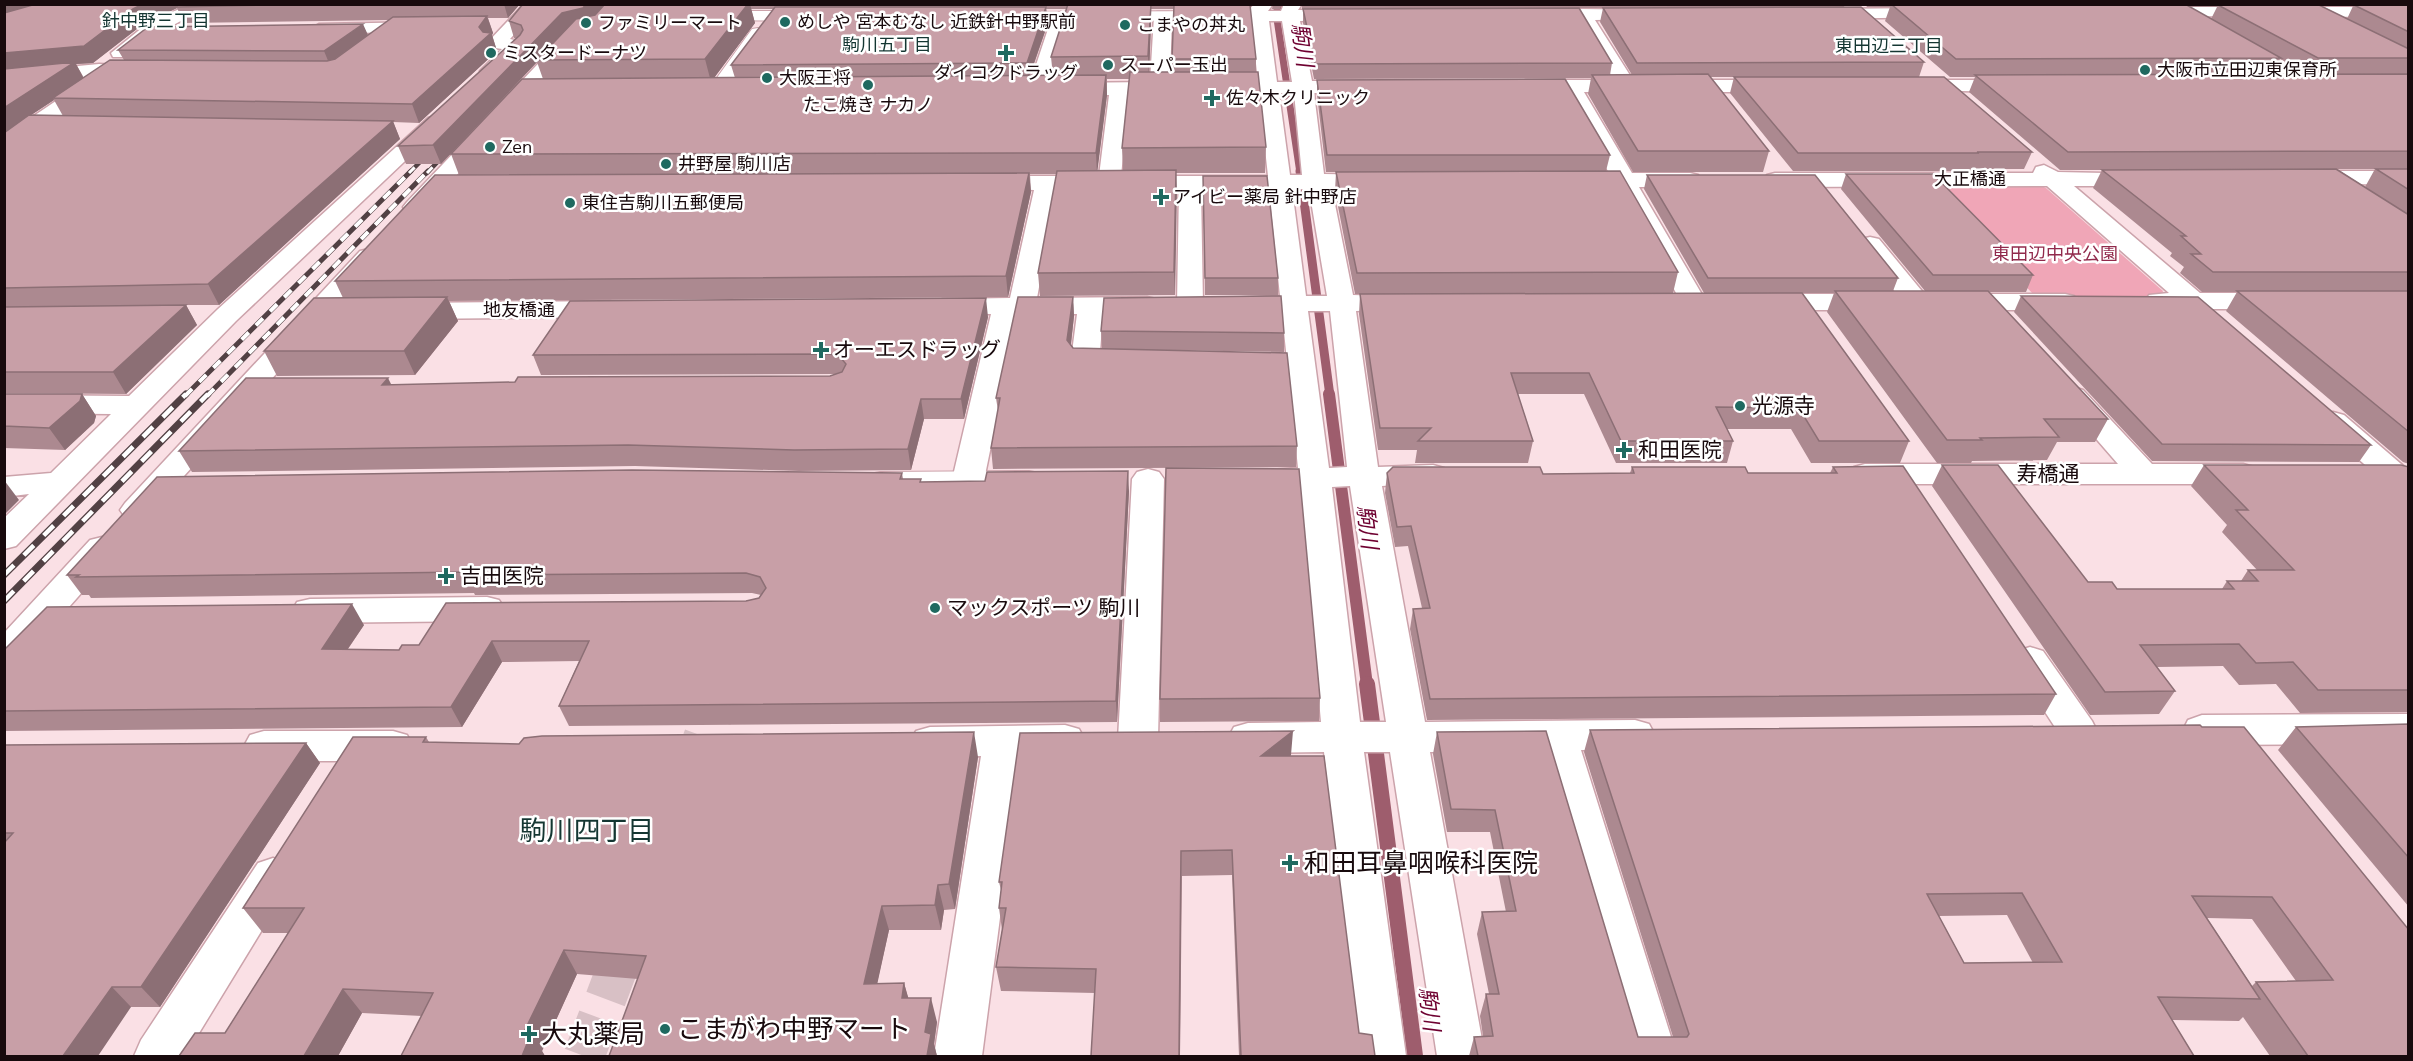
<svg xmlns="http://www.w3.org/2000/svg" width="2413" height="1061" viewBox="0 0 2413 1061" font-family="'Nunito Sans','Noto Sans JP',sans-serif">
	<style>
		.green { fill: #f0a6b7 }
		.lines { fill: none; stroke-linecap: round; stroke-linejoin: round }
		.stream-far3 { stroke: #9e5d6d; stroke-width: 7 }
		.stream-far2 { stroke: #9e5d6d; stroke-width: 9 }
		.stream-far1 { stroke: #9e5d6d; stroke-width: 12 }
		.stream { stroke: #9e5d6d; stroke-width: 16 }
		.pedestrian-tunnel { stroke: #d8c0c5; stroke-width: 41; stroke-dasharray: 41 20; stroke-linecap: butt }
		.pedestrian-casing { stroke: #cca3ab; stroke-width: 2 }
		.minor-casing { stroke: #cca3ab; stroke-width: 3 }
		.pedestrian { fill: #fff; fill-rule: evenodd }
		.minor { fill: #fff; fill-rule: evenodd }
		.rail-far2-casing { stroke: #524144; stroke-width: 4.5 }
		.rail-far1-casing { stroke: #524144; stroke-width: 5 }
		.rail-casing { stroke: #524144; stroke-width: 7 }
		.rail-far2 { stroke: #fff; stroke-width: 3; stroke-dasharray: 8; stroke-linecap: butt }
		.rail-far1 { stroke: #fff; stroke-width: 4; stroke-dasharray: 10; stroke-linecap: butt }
		.rail { stroke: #fff; stroke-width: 4.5; stroke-dasharray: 14; stroke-linecap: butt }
		.wall { fill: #ac8990; fill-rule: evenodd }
		.shaded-wall { fill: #8c6f75 }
		.building { fill: #c89fa7; stroke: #8c6f75; stroke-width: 1.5; fill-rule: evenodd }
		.poi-dot { fill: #1f6960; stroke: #fff; stroke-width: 2 }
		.labels { text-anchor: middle; stroke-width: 5; stroke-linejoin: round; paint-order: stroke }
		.far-neighbourhood-label { font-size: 18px; fill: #143632; stroke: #fff }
		.far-poi-label { font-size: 18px; fill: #180a0d; stroke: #fff; text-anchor: start }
		.far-street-label { font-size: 18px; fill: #180a0d; stroke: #fff }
		.far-park-label { font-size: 18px; fill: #912a4c; stroke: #fff }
		.poi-label { font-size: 21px; fill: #180a0d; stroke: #fff; text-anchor: start }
		.street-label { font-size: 21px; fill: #180a0d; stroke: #fff }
		.water-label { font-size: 22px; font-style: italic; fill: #6e0030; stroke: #fff }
		.near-poi-label { font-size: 26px; fill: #180a0d; stroke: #fff; text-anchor: start }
		.near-neighbourhood-label { font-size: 27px; fill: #143632; stroke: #fff }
	</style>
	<rect width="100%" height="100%" fill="#fae0e5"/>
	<path class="green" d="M2037 184 2046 188 2163 291 2161 297H2036L1929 186Z"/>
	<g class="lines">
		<path class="stream-far3" d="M1281 4 1277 10V19L1300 173"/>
		<path class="stream-far2" d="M1300 171 1330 396"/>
		<path class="stream-far1" d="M1329 394 1367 685"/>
		<path class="stream" d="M1367 684 1415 1056"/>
		<path class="pedestrian-tunnel" d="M690 775 723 686
			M584 1056 629 937"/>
		<g class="pedestrian-casing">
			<path id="pedestrian" d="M709 11H812L820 16 812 21 703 20 701 16Z
				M1217 11 1225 16 1223 20 1003 22 995 17 1003 12Z
				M758 28 767 33 725 94H711L709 90 711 86 752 29Z
				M1029 471 1040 473 1044 480 1040 487 1029 489 880 490 869 488 865 481 869 474 880 472Z"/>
		</g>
		<g class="minor-casing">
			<path id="minor" d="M189 4H212L155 35 127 57H113L111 53 143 27Z
				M524 4H542L510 39 524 42 526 46 497 75H483L480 71 502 49 489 47 487 43Z
				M610 4H628L601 34 581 39 423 212H407L403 207 407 202 569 31 589 26Z
				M1254 4H1273L1268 11H1281L1284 4H1302L1298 10H1348L1357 15 1348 20 1300 21 1312 81H1363L1370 83 1373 87 1370 91 1363 93H1314L1324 174 1381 175 1389 177 1392 182 1389 187 1332 189 1353 295 1414 297 1418 303 1414 309 1356 311 1378 467 1433 465 1444 468 1449 475 1444 482 1382 486 1425 722 1635 720 1649 724 1655 735 1649 746 1635 750H1581L1677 1056H1629L1542 751 1430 752 1485 1056H1437L1390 752H1364L1406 1056H1358L1324 752 1248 753 1234 749 1228 738 1234 727 1248 723 1321 722 1300 488 1256 489 1245 486 1240 479 1245 472 1298 468 1282 312 1228 310 1224 304 1228 298 1280 296 1269 189H1201L1203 305 1199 311 1190 313 1181 311 1177 305 1179 189 1057 190 1037 298 1147 297 1156 299 1160 305 1156 311 1103 313 1100 352 1130 354 1134 360 1130 366 1120 368 1075 366 1071 360 1077 314H1018L984 480 979 487 968 490 957 487 952 480 991 314 934 313 930 307 934 301 943 299 1010 298 1034 190 978 188 975 183 978 178 986 176H1099L1109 95H1064L1057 93 1054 89 1057 85 1064 83 1150 82 1154 16 1157 12H1169L1172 16 1170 82H1258L1250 9ZM1269 21H1282L1292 82H1277ZM1279 93H1294L1302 175H1290ZM1259 94 1268 176H1121L1129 95ZM1292 189H1309L1327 296H1306ZM1308 311H1330L1347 467 1329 468ZM1350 486 1386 722H1360L1332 487Z
				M2155 7H2408V17L2149 16 2146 12Z
				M1933 8 1942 13 1939 17 1822 19 1813 14 1822 9Z
				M1583 9 1654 10 1657 14 1654 18 1648 19 1595 20 1633 80H1777L1784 82 1787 86 1784 90 1777 92H1584L1632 173H1690L1698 175 1701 180 1698 185 1690 187H1639L1707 303 1703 309 1694 311 1685 309 1617 187 1572 185 1569 180 1572 175 1609 173 1564 92 1519 90 1516 86 1519 82 1526 80H1614L1578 20H1537L1528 15 1537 10Z
				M1061 12 1070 17 1048 89 1045 93H1031L1028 89 1052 17Z
				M424 22 433 27 430 31 319 34 310 29 319 24Z
				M2237 39 2313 80 2316 84 2306 90 2299 88 2230 49 2228 45Z
				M99 64 140 66 150 72 140 78 99 76 4 85V73Z
				M97 76 107 82 104 86 12 151 4 152V136L90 78Z
				M1910 80H2017L2024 82 2027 86 2024 90 2017 92 1903 90 1900 86 1903 82Z
				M435 116 442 118 445 122 442 126 236 321 16 546 4 549V518L29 494 4 497V477L51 473 111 414 4 413V395L129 396 218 309 428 118Z
				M2044 165 2058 172 2151 174 2154 179 2151 184 2143 186H2074L2200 293H2278L2287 295 2291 301 2287 307 2278 309H2212L2209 313 2200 315 2186 309 2149 307 2145 301 2149 295 2169 293 2047 186 1775 187 1767 185 1764 180 1767 175 1775 173H2033L2036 167Z
				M2306 171H2408V185L2298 183 2295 178 2298 173Z
				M1870 237 1879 239 1926 296 1930 302 1926 308 1917 310 1908 308 1861 249 1858 244 1861 239Z
				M369 249 378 251 381 256 378 261 147 517 136 520 125 517 120 510 125 503 360 251Z
				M1765 294H1876L1885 296 1889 302 1885 308 1876 310H1765L1756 308 1752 302 1756 296Z
				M1954 294H2065L2074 296 2078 302 2074 308 2065 310H1954L1945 308 1941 302 1945 296Z
				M610 301 619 303 623 309 619 315 610 317 409 319 400 317 396 311 400 305 409 303Z
				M2073 387 2083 390 2152 464H2243L2254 467 2259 474 2254 481 2243 484H1865L1854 481 1849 474 1854 467 1865 464H2118L2059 396 2063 390Z
				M2333 412 2344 415 2408 470V496L2397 493 2322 427 2318 421 2322 415Z
				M1148 469 1159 472 1164 479 1158 739 1152 750 1138 754 1124 750 1118 739 1132 479 1137 472Z
				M102 537 114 540 119 548 114 556 17 666 4 670V633L90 540Z
				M487 597 499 600 505 609 499 618 487 621 310 623 297 620 292 611 297 602 310 599Z
				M2030 647 2043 651 2092 721 2097 731 2092 741 2078 746 2064 741 2017 669 2012 660 2017 651Z
				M2408 714V744L2202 745 2188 740 2183 730 2188 720 2202 715Z
				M1065 725 1079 729 1085 740 1079 751 1065 755 1021 756 982 1056H934L981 756 930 757 916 753 910 742 916 731 930 727Z
				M264 731H393L407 735 413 746 407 757 393 761H264L250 757 244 746 250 735Z
				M273 858 288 863 295 876 185 1056H134L141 1040 258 863Z"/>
		</g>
		<use href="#pedestrian" class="pedestrian"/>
		<use href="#minor" class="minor"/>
		<g class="rail-far2-casing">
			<path id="rail-far2" d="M409 173 430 152
				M427 173 447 152"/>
		</g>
		<g class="rail-far1-casing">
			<path id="rail-far1" d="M185 396 411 171
				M207 396 428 171"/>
		</g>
		<g class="rail-casing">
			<path id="rail" d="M4 575 186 394
				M4 601 208 394"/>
		</g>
		<use href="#rail-far2" class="rail-far2"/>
		<use href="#rail-far1" class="rail-far1"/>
		<use href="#rail" class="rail"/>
	</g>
	<path class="wall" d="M4 4H520L508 18H488L493 33 492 35 497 51 419 123 393 122 400 139 219 305H186L197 325 126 394 4 393ZM177 8 184 23 390 20 368 35 118 50 124 60 84 78 76 64 93 63 142 25ZM54 100 63 116 31 115Z
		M523 4H1252L1250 6 1256 59V72L1266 147 1265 173H1176L1175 295 1040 296 1038 273 1057 174H1030L1031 192 1008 297 449 301 458 321 415 375 277 376 264 351 343 298 335 281 459 175 451 154 543 79 537 62 441 164H406L398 146 516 38H514L509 21ZM751 9H774L731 65 735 78H714L755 23ZM1046 9H1067L1051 57 1053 76H1030L1048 23ZM1151 9H1174L1172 72H1149L1151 23ZM1107 79H1129L1122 148 1123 171H1097L1107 95Z
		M1273 4H1282L1280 9H1272Z
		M1302 4H1845L1844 7 1302 9Z
		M1865 4H2409V464L2403 462 2226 311 2237 292H2202L2180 273 2184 267 2170 256 2172 253 2093 188 2102 170H2133H2060L1969 92 1975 77H1950L1885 21 1890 7H1867ZM2322 6H2353L2347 19ZM2189 7H2217L2211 19ZM2280 59 2308 75H2272ZM2337 169H2375L2365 187Z
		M1603 8 1924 62 1919 77 2032 152 2024 169H1973L1972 171H1793L1730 93 1734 77H1710L1769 151 1763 172H1633L1588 94 1591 78 1314 79 1303 23V9L1612 63 1610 75H1632L1600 22Z
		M1317 80 1610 155 1606 171 1678 272 1673 293 1355 294 1335 191 1336 172H1478H1326L1317 95Z
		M1846 174 2033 275 2026 292H1989L2108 419 2095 442H2057L2047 460 1972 461 1971 463H1937L1827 312 1834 293H1704L1644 189 1647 175 1898 278 1893 291H1925L1841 189Z
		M1203 176 1278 278V295H1205Z
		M1802 293 1909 441 1900 463H1811L1791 429H1727L1733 441 1727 463H1616L1584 394H1518L1533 441 1528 463H1415L1417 450H1378L1359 314 1360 294Z
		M2021 296 2371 445 2359 462 2152 461 2014 312Z
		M1073 297 1074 316 1071 345 1073 348 1102 349 1101 331 1284 333V352L1163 350 1297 446 1296 467 993 469 991 448 998 411 996 398Z
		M988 317 964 419H924L911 470 799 471 635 466 192 472 179 451 391 385 830 376 836 374 541 375 533 355Z
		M4 394H82L96 416 94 423 65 450 4 448Z
		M1942 465 2088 582 2117 589H2222L2227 581H2241L2248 570H2257L2222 532 2227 525 2191 486 2204 465 2409 467V712L2300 713 2276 684 2239 685 2223 666 2157 667 2175 691 2159 714 2090 715 1932 486Z
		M1632 467 1748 473H1830L1833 467 2056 694 2044 715 1427 720 1410 629 1413 609 1422 608 1408 546 1395 547 1385 493 1387 473 1543 474 1630 473Z
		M902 473 903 479 922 482 1129 491 1117 722 569 726 559 706 579 661 502 662 462 727 4 731V650L364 625 348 649 399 650 419 645 746 601 759 598 761 595 752 593 475 595 474 593 91 598 89 595H82L67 575Z
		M1320 698 1319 721 1160 722V699Z
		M2409 724V907L2278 750 2296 727Z
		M1590 730 2409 930V1056H2270L2243 1017 2239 1021 2172 1020 2194 1056H1469L1474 1037 1483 1036 1480 1016 1486 994H1489L1477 934 1482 912H1506L1490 832H1447L1433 754 1437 732 1546 731 1638 1037H1673L1584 752ZM2007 915 2033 963H1964L1939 916ZM2207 918 2252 919 2296 981 2256 982 2252 986Z
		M426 737 429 742 978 757 955 909 944 910 941 930H889L877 983H904L908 998 937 1022 934 1044 937 1056H609L638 979 577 974 542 1051 545 1056H401L422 1016 362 1013 338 1056 225 1033 288 933H263L243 908Z
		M306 743 320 763 160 1007H131L4 1056V745Z
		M1291 755V756L1359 1033 1375 1056H1239L1232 875 1182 876 1180 1056H1091L1095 993 1001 991 996 967 1002 930 999 908 1001 890 999 882Z"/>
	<path class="shaded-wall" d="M4 4H45L4 16Z
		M143 4H183L176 7 177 8 142 25 93 63 76 64 84 79 53 98 54 100 4 133V53L133 9Z
		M504 4H520L508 18Z
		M586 4H607L588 24 537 60V62L441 164 433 145 562 13Z
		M748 4H750L755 23 711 82 705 59Z
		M1151 4V23L1149 79 1148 56Z
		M1046 7 1048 23 1028 80 1027 63Z
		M487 16 493 33 492 35 497 51 419 123 412 104Z
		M363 24 368 35 329 63 324 51Z
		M1106 75 1107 95 1097 174 1096 153Z
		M393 121 400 139 219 305 208 284Z
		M1176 170 1177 191 1175 295 1174 272Z
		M1029 173 1031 192 1008 297 1006 276Z
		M447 297 458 321 415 375 404 351Z
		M1073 297 1074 316 1069 360 1067 340Z
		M986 298 988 317 964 419 961 399Z
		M186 305 197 325 126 394 113 372Z
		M388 378 398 398 382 385Z
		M82 394 96 416 94 423 65 450 49 428Z
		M921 399 924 419 911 470 908 449Z
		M1128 471 1129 491 1117 722 1116 701Z
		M4 480 19 500 4 515Z
		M352 604 364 625 334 669 322 649Z
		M492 641 502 662 462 727 451 707Z
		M1293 731 1291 755 1260 781 1261 756Z
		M974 732 978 757 955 909 949 884Z
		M306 743 320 763 160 1007 141 987Z
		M1181 851 1180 1056H1179Z
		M938 885 944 910 941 930 935 905Z
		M882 906 889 930 872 1008 864 984Z
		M564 950 577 974 542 1051 545 1056H522L523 1034Z
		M904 983 911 1007 902 998Z
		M112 987 131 1007 98 1056H63Z
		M343 989 362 1013 338 1056H304Z
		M931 998 937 1022 934 1044 937 1056H927L925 1032Z"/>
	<path class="building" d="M36 4H143L133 9 84 46 4 53V13Z
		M179 4H315L176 7Z
		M523 4H586L583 8 562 13 433 145 398 146 520 35 523 30 521 25 509 21Z
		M605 4H748L705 59 537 60 576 19 595 15Z
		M1068 4H1151L1148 56 1051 57Z
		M1891 4H2185L2281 58 1956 59Z
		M2409 4V32L2354 5 2360 4Z
		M1174 5H1250L1256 59H1172Z
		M2218 5H2319L2409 49V58H2318Z
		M775 7H1046L1027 63 731 65Z
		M1861 7 1924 62 1637 63 1603 8Z
		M1579 8 1612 63 1315 64 1303 9Z
		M487 16 479 27 483 32 491 33 412 104 53 98 110 60 327 61 335 59 393 17Z
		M363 24 324 51 118 50 148 27Z
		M75 62 4 108V69Z
		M1130 72H1258L1266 147 1122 148Z
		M1708 74 1769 151H1638L1592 75Z
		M2409 74V151L2068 152 1975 75Z
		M1106 75 1096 153 451 154 522 79Z
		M1734 77H1944L2032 152H1977L1979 153H1798Z
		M1565 79 1610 155H1327L1317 80Z
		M29 115 393 121 208 284 4 288V133Z
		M2336 169 2409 215V272H2213L2191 254H2201L2181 236H2186L2102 170Z
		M2376 169H2409V190Z
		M1176 170 1174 272 1038 273 1057 171Z
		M1620 171 1678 272 1357 273 1336 172Z
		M1029 173 1006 276 335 281 435 175Z
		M1846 174H1933L2033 275H1933Z
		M1647 175H1815L1898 278H1708Z
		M1203 176H1267L1278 278H1205Z
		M1835 291H1988L2108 419H2044L2059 437 1980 438 1982 440H1947Z
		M2237 291H2409V432Z
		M1802 293 1909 441H1819L1799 408 1716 407 1733 441H1621L1589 373H1511L1533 441H1418L1431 428H1380L1360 294Z
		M1281 296 1284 333 1101 331 1104 298Z
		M2021 296 2198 297 2371 445 2162 444Z
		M447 297 404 351H264L314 298Z
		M1018 297H1073L1067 340 1073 348 1287 353 1297 446 991 448 1000 398H996Z
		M986 298 961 399H921L908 449 794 450 628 445 179 451 246 378H388L382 385 515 382 518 377 830 376 842 372 846 364 840 357 830 354 533 355 570 301Z
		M186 305 113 372H4V307Z
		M4 394H82L80 401 49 428 4 426Z
		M1942 465H1998L2088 582H2112L2117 589H2234L2227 581H2258L2248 570H2294L2236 510H2248L2204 465H2401L2409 467V690H2318L2293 662 2256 663 2239 644 2140 645 2175 691 2105 692Z
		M1903 466 2056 694 1430 699 1413 609 1430 608 1411 526 1397 527 1387 473 1393 467H1540L1543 474 1634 473 1632 467H1745L1748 473H1837L1833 467Z
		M1166 468 1299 469 1320 698 1160 699Z
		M632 470 902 473 900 479H921L920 482 985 481 987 472 1128 471 1116 701 559 706 589 641H492L451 707 4 711V650L47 607 352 604 322 649 399 650 402 645H419L446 603 746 601 759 598 766 588 760 577 746 573 465 575 466 572 76 577 79 575H67L157 477Z
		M2409 724V858L2296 727Z
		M2200 725 2202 727H2244L2409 930V1056H2308L2256 982 2333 980 2272 897 2192 896 2260 999 2158 997 2194 1056H1478L1474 1037 1493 1036 1486 994H1499L1482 912 1516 911 1495 810 1451 809 1437 732 1546 731 1638 1037H1687L1689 1034 1590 730ZM2022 893 2062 962 1964 963 1927 894Z
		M1293 731 1261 756H1324L1359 1033 1372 1035 1375 1056H1241L1232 850 1181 851 1179 1056H1091L1096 969 996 967 1006 908H999L1002 882H999L1020 733Z
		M974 732 949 884 938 885 935 905 882 906 864 984 904 983 902 998H931L925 1032 931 1034 927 1056H609L646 956 564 950 523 1034H531L522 1056H401L433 993 343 989 304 1056H179L195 1033H225L304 908H243L353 737H426L423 742 519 744 524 738 542 736Z
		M306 743 141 987H112L63 1056H4V843L13 833H4V745Z"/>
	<g class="poi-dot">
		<circle cx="785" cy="22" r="6"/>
		<circle cx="586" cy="23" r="6"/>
		<circle cx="1125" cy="25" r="6"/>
		<circle cx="491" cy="53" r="6"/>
		<path d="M1003 44h6v6h6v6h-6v6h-6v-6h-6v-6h6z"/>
		<circle cx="1108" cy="65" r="6"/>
		<circle cx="2145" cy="70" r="6"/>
		<circle cx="767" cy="78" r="6"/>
		<circle cx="868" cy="85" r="6"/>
		<path d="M1209 89h6v6h6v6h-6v6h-6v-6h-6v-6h6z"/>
		<circle cx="490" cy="147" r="6"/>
		<circle cx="666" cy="164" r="6"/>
		<path d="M1158 188h6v6h6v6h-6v6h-6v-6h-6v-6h6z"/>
		<circle cx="570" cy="203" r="6"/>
		<path d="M818 341h6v6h6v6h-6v6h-6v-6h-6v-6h6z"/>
		<circle cx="1740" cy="406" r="6"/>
		<path d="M1621 441h6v6h6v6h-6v6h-6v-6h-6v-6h6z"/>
		<path d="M443 567h6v6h6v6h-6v6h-6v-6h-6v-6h6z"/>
		<circle cx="935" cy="608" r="6"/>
		<path d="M1287 854h6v6h6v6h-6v6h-6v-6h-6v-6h6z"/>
		<circle cx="665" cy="1029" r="6"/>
		<path d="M526 1025h6v6h6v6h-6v6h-6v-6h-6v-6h6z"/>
	</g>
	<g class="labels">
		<g class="far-neighbourhood-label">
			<text x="156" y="27">針中野三丁目</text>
			<text x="887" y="51">駒川五丁目</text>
			<text x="1889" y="52">東田辺三丁目</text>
		</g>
		<g class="far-poi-label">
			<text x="797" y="28">めしや 宮本むなし 近鉄針中野駅前</text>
			<text x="598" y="29">ファミリーマート</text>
			<text x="1137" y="31">こまやの丼丸</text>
			<text x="503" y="59">ミスタードーナツ</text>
			<text x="1120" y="71">スーパー玉出</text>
			<text x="2157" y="76">大阪市立田辺東保育所</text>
			<text x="1006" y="79" text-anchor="middle">ダイコクドラッグ</text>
			<text x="779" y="84">大阪王将</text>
			<text x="1226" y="104">佐々木クリニック</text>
			<text x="868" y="111" text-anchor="middle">たこ焼き ナカノ</text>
			<text x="502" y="153">Zen</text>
			<text x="678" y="170">井野屋 駒川店</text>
			<text x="1173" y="203">アイビー薬局 針中野店</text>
			<text x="582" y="209">東住吉駒川五郵便局</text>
		</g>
		<g class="far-street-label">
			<text x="1970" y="185">大正橋通</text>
			<text x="519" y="316">地友橋通</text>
		</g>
		<g class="far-park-label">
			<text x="2055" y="260">東田辺中央公園</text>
		</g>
		<g class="poi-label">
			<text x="833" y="357">オーエスドラッグ</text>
			<text x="1752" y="413">光源寺</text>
			<text x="1638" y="457">和田医院</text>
			<text x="460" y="583">吉田医院</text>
			<text x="947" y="615">マックスポーツ 駒川</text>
		</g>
		<g class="street-label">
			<text x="2048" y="481">寿橋通</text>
		</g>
		<g class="water-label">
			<text transform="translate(1303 45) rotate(82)" y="8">駒川</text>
			<text transform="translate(1368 527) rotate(83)" y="8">駒川</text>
			<text transform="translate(1430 1009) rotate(83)" y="8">駒川</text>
		</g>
		<g class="near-poi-label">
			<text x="1304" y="872">和田耳鼻咽喉科医院</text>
			<text x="677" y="1038">こまがわ中野マート</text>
			<text x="541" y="1043">大丸薬局</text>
		</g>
		<g class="near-neighbourhood-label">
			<text x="587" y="840">駒川四丁目</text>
		</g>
	</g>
	<rect width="2413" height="1061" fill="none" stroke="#180a0d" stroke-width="12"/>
</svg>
